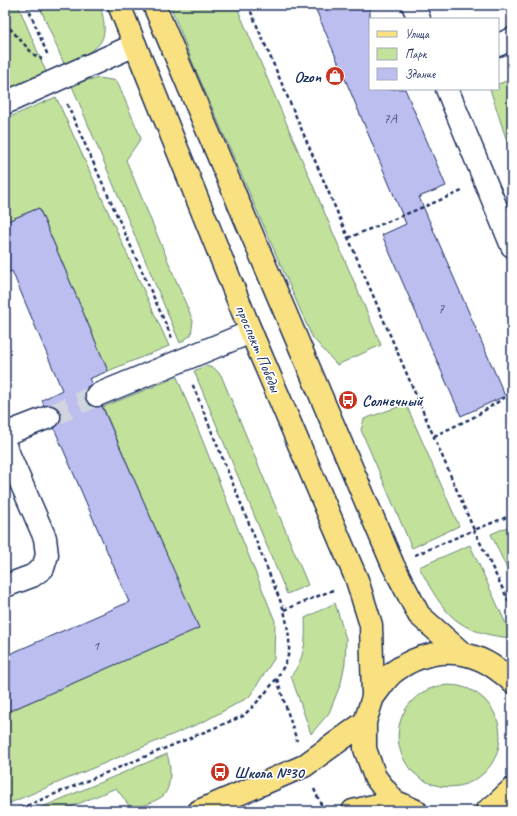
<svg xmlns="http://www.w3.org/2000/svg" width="517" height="816" viewBox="0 0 517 816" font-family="Caveat,sans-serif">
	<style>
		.green { fill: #c2e19a; stroke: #6e887c }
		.building { fill: #bdbef0; stroke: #1b2f5e }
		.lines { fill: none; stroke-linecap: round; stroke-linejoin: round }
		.minor-tunnel { stroke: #d1d5df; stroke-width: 22; stroke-dasharray: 22 11; stroke-linecap: butt }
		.minor-casing { stroke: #1b2f5e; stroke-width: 25 }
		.major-casing { stroke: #1b2f5e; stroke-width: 25 }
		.path { stroke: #1b2f5e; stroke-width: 2.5; stroke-dasharray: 4 3; stroke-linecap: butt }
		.minor { stroke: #fff; stroke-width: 22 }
		.major { stroke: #f9e181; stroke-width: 22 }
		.labels { text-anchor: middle; stroke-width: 3.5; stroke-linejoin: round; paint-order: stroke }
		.number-label { font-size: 14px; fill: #445382 }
		.poi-label { font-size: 16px; font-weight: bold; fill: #1b2f5e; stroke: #fff; text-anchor: start }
		.street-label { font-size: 16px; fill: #1b2f5e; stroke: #fff }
	</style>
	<rect width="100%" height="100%" fill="#fff"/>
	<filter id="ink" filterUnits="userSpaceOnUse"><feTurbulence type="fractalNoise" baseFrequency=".025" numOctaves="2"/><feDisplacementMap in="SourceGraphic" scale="8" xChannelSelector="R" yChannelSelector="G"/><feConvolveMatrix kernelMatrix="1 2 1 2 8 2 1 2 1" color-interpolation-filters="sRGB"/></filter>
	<g filter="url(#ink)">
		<path class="green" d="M5 5H18L47 74 5 93Z
			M39 5H100C112 46 98 48 64 64Z
			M170 5H236L381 345 337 365 312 337 194 66Z
			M100 78 117 81 141 138 126 160 193 321 191 335 180 343 72 86 83 81Z
			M512 79V157L490 89H498V84Z
			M56 97 169 346 108 371 39 208 5 222V119Z
			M205 366 214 368 221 375 308 585 287 594 194 371Z
			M177 377 275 621 274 659 249 697 205 721 5 805V713L198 628 103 407Z
			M406 404 459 526 412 548 361 430 364 419Z
			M512 525V580L491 534Z
			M470 545 512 637V638C456 633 444 614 419 567Z
			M335 603 346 639 345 663 341 683 329 713 311 734 291 676C305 658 306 640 305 618Z
			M398 736a51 51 0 1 1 102 0a51 51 0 1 1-102 0Z
			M167 754C171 765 172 785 164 795 159 800 140 807 133 811L116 788 61 811H33Z"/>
		<path class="building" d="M314 5H370V89H405L446 186 419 197 505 396 461 416 382 235 406 224Z
			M39 208 108 371 89 379 92 384 87 387 85 393V399L89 405 95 407 102 406 199 628 5 713V656L129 602 54 428 58 425 61 419 60 412 57 408 51 405 44 406 42 400 62 390 12 271 5 274V222Z"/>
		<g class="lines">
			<path class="minor-tunnel" d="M49 417 97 395"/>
			<g class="minor-casing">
				<path id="minor" d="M413 5 419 19
					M498 45 512 39
					M447 89 512 246
					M5 103 135 45
					M97 395 251 332
					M5 434 49 417
					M5 446 45 538 47 555 43 568 32 576 5 586"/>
			</g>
			<g class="major-casing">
				<path id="major" d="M119 5 251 332 357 580 371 625 373 697 365 722V749L375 777 394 801 416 811
					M154 5 393 565 419 615 462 653
					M373 697C380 689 386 677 395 671 427 648 466 646 498 670 503 674 508 677 512 682
					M199 811 304 766 365 722
					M353 811 394 801
					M487 811 496 804 512 789"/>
			</g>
			<path class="path" d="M27 5 48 56
				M248 5 474 530 512 515
				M5 23 33 54 42 59
				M67 104 172 338
				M348 238 462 191
				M434 436 474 417 512 393
				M415 555 474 530 512 608
				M284 610 333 590
				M277 679 297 741
				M314 789 324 811
				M14 811 243 716C258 702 287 672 289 650 290 636 287 624 284 610L192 383"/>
			<use href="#minor" class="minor"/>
			<use href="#major" class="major"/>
		</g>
	</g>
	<defs>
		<g id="shop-disc" transform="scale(1)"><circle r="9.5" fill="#c8321e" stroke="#fff"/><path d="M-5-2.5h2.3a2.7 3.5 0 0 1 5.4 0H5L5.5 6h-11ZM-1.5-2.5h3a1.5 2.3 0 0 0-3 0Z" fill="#fff"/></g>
		<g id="bus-disc" transform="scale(1)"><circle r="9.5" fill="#c8321e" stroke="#fff"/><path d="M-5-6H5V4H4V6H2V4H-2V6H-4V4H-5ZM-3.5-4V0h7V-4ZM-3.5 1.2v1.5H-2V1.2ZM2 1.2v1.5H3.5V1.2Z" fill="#fff"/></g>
	</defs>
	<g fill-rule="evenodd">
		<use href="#shop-disc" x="335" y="76"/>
		<use href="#bus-disc" x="348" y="400"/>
		<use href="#bus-disc" x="220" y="772"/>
	</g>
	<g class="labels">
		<g class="number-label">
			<text x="390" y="123">7А</text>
			<text x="441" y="313">7</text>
			<text x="96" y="650">1</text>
		</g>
		<g class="poi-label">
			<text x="321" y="82" text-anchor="end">Ozon</text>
			<text x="362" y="406">Солнечный</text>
			<text x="234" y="778">Школа №30</text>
		</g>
		<g class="street-label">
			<text transform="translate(259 348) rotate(67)" y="6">проспект Победы</text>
		</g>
	</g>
	<rect width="517" height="816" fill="none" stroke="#fff" stroke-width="20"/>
	<rect x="10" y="10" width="497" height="796" fill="none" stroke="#1b2f5e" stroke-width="1.5" filter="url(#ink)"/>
	<rect x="369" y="18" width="130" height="72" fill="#ffffff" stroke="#a4acbf"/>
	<rect x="377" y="31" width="20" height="6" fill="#f9e181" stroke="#a4acbf"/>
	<text x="405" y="38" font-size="12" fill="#1b2f5e">Улица</text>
	<rect x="377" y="48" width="20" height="12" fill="#c2e19a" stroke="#a4acbf"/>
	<text x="405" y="58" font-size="12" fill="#1b2f5e">Парк</text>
	<rect x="377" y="68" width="20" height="12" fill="#bdbef0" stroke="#a4acbf"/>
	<text x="405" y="78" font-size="12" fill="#1b2f5e">Здание</text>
</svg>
